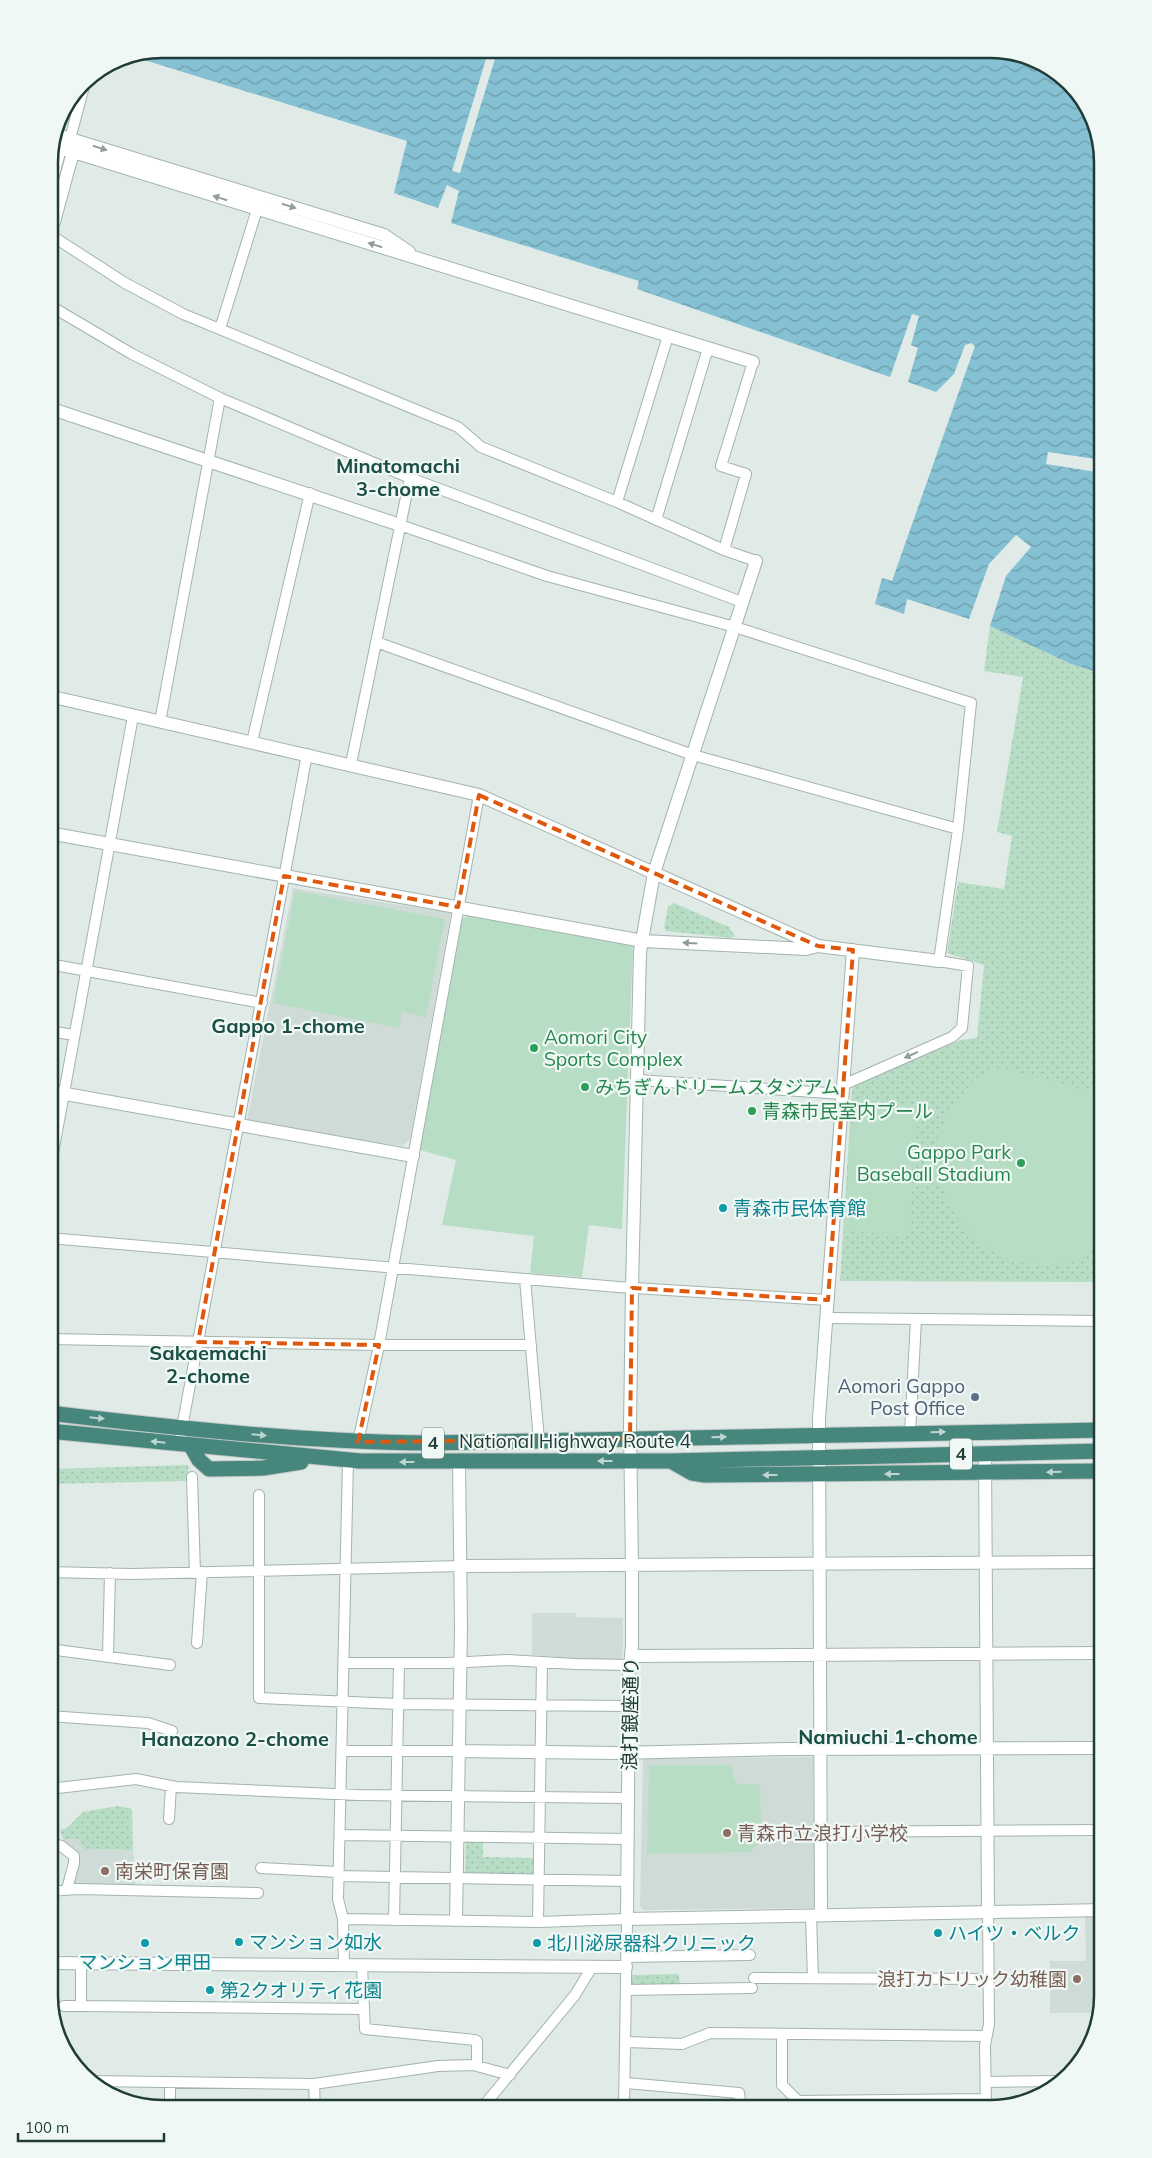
<svg xmlns="http://www.w3.org/2000/svg" width="1152" height="2158" viewBox="0 0 1152 2158" font-family="Mulish,'Noto Sans JP',sans-serif">
	<style>
		.built { fill: #cedbd6 }
		.park { fill: url(#park-dots) }
		.garden { fill: #b8ddc5 }
		.water { fill: url(#water-waves) }
		.pier { fill: #e0ebe7 }
		.lines { fill: none; stroke-linecap: round; stroke-linejoin: round }
		.minor-casing { stroke: #a3b3af; stroke-width: 12 }
		.tertiary-casing { stroke: #a3b3af; stroke-width: 14 }
		.trunk-casing { stroke: #c1c8c7; stroke-width: 17 }
		.minor { stroke: #fff; stroke-width: 10 }
		.tertiary { stroke: #fff; stroke-width: 12 }
		.trunk { stroke: #47867c; stroke-width: 15 }
		.oneway { fill: #909e9b }
		.oneway2 { fill: #bdd6d1 }
		.marked { fill: none; stroke: #de580e; stroke-width: 4; stroke-dasharray: 10 6; stroke-linejoin: round }
		.leisure-dot { fill: #2e9e5b; stroke: #f0f8f5; stroke-width: 2 }
		.culture-dot { fill: #0f9aa8; stroke: #f0f8f5; stroke-width: 2 }
		.service-dot { fill: #5c6f8a; stroke: #f0f8f5; stroke-width: 2 }
		.education-dot { fill: #8d6e63; stroke: #f0f8f5; stroke-width: 2 }
		.labels { text-anchor: middle; stroke-width: 4.5; stroke-linejoin: round; paint-order: stroke }
		.shield { fill: #f0f8f5; stroke: #5e7470; stroke-width: 1 }
		.shield-label { font-size: 18px; font-weight: bold; fill: #203c37 }
		.leisure-label { font-size: 19px; fill: #27864d; stroke: #f0f8f5; text-anchor: start }
		.culture-label { font-size: 19px; fill: #0d838f; stroke: #f0f8f5; text-anchor: start }
		.service-label { font-size: 19px; fill: #4e5e75; stroke: #f0f8f5; text-anchor: end }
		.street-label { font-size: 19px; fill: #203c37; stroke: #f0f8f5 }
		.education-label { font-size: 19px; fill: #785e54; stroke: #f0f8f5; text-anchor: start }
		.neighbourhood-label { font-size: 20px; font-weight: bold; fill: #1b4f46; stroke: #f0f8f5 }
		.rim { fill: none; stroke: #203c37; stroke-width: 2.5 }
	</style>
	<defs>
		<pattern id="park-dots" width="8" height="8" patternUnits="userSpaceOnUse" patternTransform="scale(1.25)"><rect width="8" height="8" fill="#b8ddc5"/><path d="M2 2h.1M6 6h.1" fill="none" stroke="#9ebfaa" stroke-width="1.8" stroke-linecap="round"/></pattern>
		<pattern id="water-waves" width="16" height="10" patternUnits="userSpaceOnUse" patternTransform="scale(1.25)"><rect width="16" height="10" fill="#85c0d3"/><path d="M0 5q4-4 8 0t8 0" fill="none" stroke="#6c9dac"/></pattern>
	</defs>
	<rect width="100%" height="100%" fill="#e0ebe7"/>
	<path class="built" d="M293 888 451 913 410 1139 402 1146 254 1124 247 1120Z
		M532 1613H576V1617L623 1618V1650L621 1662 573 1661V1658L532 1655Z
		M813 1757 815 1905 812 1908 643 1910 640 1906 643 1759Z
		M63 1839H80L87 1849 133 1850 136 1888 70 1885 79 1857 64 1845Z
		M1085 1915H1103V1997L1098 2013H1050V1961H1086Z"/>
	<path class="park" d="M990 626 1071 664 1103 674V1282L840 1281 852 1089 858 1083 961 1040 977 1038 984 965 947 953 958 882 1004 889 1012 836 997 832 1023 677 984 671Z
		M674 903 729 927 735 936 731 938 666 931 664 927 668 907Z
		M188 1465 189 1481 49 1484V1469Z
		M118 1806 132 1809 133 1850 87 1849 81 1846 80 1839H63L60 1830 67 1828 83 1812Z
		M466 1841H483V1857L535 1858V1877L468 1876 465 1872Z
		M679 1974 680 1987 632 1988 631 1975Z"/>
	<path class="garden" d="M295 891 445 919 426 1017 402 1012 399 1028 273 1003Z
		M468 916 633 946 622 1229 589 1225 582 1277 530 1273 534 1236 442 1225 456 1160 420 1150 461 919Z
		M1002 1067 1103 1095V1239C1093 1257 1071 1264 1051 1264 1032 1265 1013 1262 996 1253 949 1229 926 1168 946 1119 950 1109 957 1100 965 1091 976 1077 984 1071 1002 1067Z
		M854 1104 918 1109 909 1235 844 1231Z
		M649 1765H732L733 1778 737 1784H760L761 1840 751 1852 647 1854Z"/>
	<path class="water" d="M161 49H998L1059 72 1095 118 1103 161V674L1071 664 990 626 1006 576 1031 547 1016 535 989 564 969 619 907 599 904 614 875 604 882 578 892 581 975 346 971 343 965 345 954 374 936 392 908 382 918 348 911 345 919 316 912 314 890 377 637 289 639 281 451 223 459 191 447 185 438 208 394 193 407 141 128 55Z"/>
	<path class="pier" d="M489 49H498L460 173 452 171Z
		M1048 452 1103 460V473L1046 464Z"/>
	<g class="lines">
		<g class="minor-casing">
			<path id="minor" d="M70 139 86 79
				M49 234 125 283 183 314 458 427 481 447 617 502 724 550 756 561
				M49 305 132 354 220 398 160 722
				M220 329 259 203
				M220 398 410 478 742 602
				M617 502 668 336
				M656 520 708 348
				M400 525 547 576 735 627 971 703 958 829 939 961 968 966 962 1028 952 1037 843 1085
				M724 550 746 474 721 466 753 362
				M376 642 693 755 958 829
				M252 742 310 493
				M351 764 410 478
				M49 964 262 1003
				M49 1031 74 1035
				M638 1080 843 1094
				M49 1175 133 716
				M49 1238 618 1287 828 1300
				M525 1279 539 1440
				M827 1318 1103 1321
				M49 1339 379 1345H531
				M910 1433 916 1320
				M358 1442 379 1345 479 795
				M179 1444 307 754
				M192 1477 195 1573
				M259 1495V1698L398 1704 629 1706
				M49 1572 132 1574 461 1566
				M197 1643 202 1572
				M49 1649 170 1665
				M108 1657 110 1573
				M345 1663H447L507 1660 575 1664 630 1665
				M49 1716 148 1723 172 1731
				M342 1751H458
				M49 1789 136 1779 176 1787 358 1795 629 1798
				M169 1819 171 1786
				M821 1832 1103 1830
				M340 1835 628 1839
				M49 1842 61 1846 74 1856V1863L67 1889
				M261 1868 338 1872
				M338 1876 628 1881
				M49 1891 78 1889 258 1893
				M811 1916 813 1978
				M343 1919 538 1922 627 1919 624 2109
				M394 1920 399 1663
				M538 1922 542 1662
				M626 1957 750 1955
				M81 1964V2006L363 2009
				M344 1965 343 1919 338 1899 348 1461
				M362 1966 365 2029 475 2040 477 2041V2065
				M754 1978 989 1979
				M626 1990 752 1988
				M64 2006H81
				M782 2035V2085L798 2101 986 2099
				M627 2042 682 2044 710 2033 986 2036
				M91 2081 314 2084 438 2066 473 2065 510 2075
				M986 2082 1058 2081
				M626 2083 739 2093 741 2109
				M314 2084 315 2109
				M170 2109V2083
				M481 2109 575 1995 592 1967
				M986 2109 985 2045 989 2024 988 1911"/>
		</g>
		<g class="tertiary-casing">
			<path id="tertiary" d="M54 134 384 235 409 252
				M51 145 753 362
				M49 191 60 148 66 142
				M49 227 54 222 73 152 72 146
				M49 408 400 525
				M756 561 654 873 640 952 632 1288 630 1427 632 1566V1645L629 1677 627 1919 1103 1910
				M49 696 479 795 818 946 939 961
				M49 833 643 941 806 949 818 946
				M49 1091 413 1156
				M985 1454 988 1911
				M461 1566 1103 1562
				M631 1656 1103 1653
				M458 1751 618 1753 787 1749 1103 1748
				M821 1915 819 1419 853 950
				M456 1920 461 1628 459 1462
				M49 1963 626 1967"/>
		</g>
		<g class="trunk-casing">
			<path id="trunk" d="M49 1413C175 1428 302 1442 429 1443L1103 1430
				M49 1431 360 1461H671L1103 1451
				M191 1446 199 1460 209 1469 263 1468 301 1462
				M671 1461 692 1473 705 1475 1103 1471"/>
		</g>
		<use href="#minor" class="minor"/>
		<use href="#tertiary" class="tertiary"/>
		<use href="#trunk" class="trunk"/>
	</g>
	<defs><path id="oneway-solid" d="M-6-.8H1V-3.2L6.5 0L1 3.2V.8H-6Z" transform="scale(1.25)"/></defs>
	<g class="oneway">
		<use href="#oneway-solid" transform="translate(100 148) rotate(17)"/>
		<use href="#oneway-solid" transform="translate(220 198) rotate(-163)"/>
		<use href="#oneway-solid" transform="translate(289 206) rotate(17)"/>
		<use href="#oneway-solid" transform="translate(375 245) rotate(-162)"/>
		<use href="#oneway-solid" transform="translate(690 943) rotate(-177)"/>
		<use href="#oneway-solid" transform="translate(911 1055) rotate(156)"/>
	</g>
	<g class="oneway2">
		<use href="#oneway-solid" transform="translate(97 1418) rotate(6)"/>
		<use href="#oneway-solid" transform="translate(938 1432) rotate(-1)"/>
		<use href="#oneway-solid" transform="translate(259 1435) rotate(5)"/>
		<use href="#oneway-solid" transform="translate(719 1437) rotate(-1)"/>
		<use href="#oneway-solid" transform="translate(158 1442) rotate(-174)"/>
		<use href="#oneway-solid" transform="translate(605 1461) rotate(180)"/>
		<use href="#oneway-solid" transform="translate(407 1462) rotate(-180)"/>
		<use href="#oneway-solid" transform="translate(1054 1472) rotate(179)"/>
		<use href="#oneway-solid" transform="translate(892 1474) rotate(180)"/>
		<use href="#oneway-solid" transform="translate(770 1475) rotate(180)"/>
	</g>
	<path class="marked" d="M479 795 818 946 853 950 828 1300 632 1288 630 1439 358 1442 379 1345 198 1342 284 876 458 907Z"/>
	<g class="leisure-dot">
		<circle cx="534" cy="1048" r="5"/>
		<circle cx="585" cy="1087" r="5"/>
		<circle cx="752" cy="1111" r="5"/>
		<circle cx="1021" cy="1163" r="5"/>
	</g>
	<g class="culture-dot">
		<circle cx="723" cy="1208" r="5"/>
		<circle cx="938" cy="1933" r="5"/>
		<circle cx="239" cy="1942" r="5"/>
		<circle cx="145" cy="1943" r="5"/>
		<circle cx="537" cy="1943" r="5"/>
		<circle cx="210" cy="1990" r="5"/>
	</g>
	<circle class="service-dot" cx="975" cy="1397" r="5"/>
	<g class="education-dot">
		<circle cx="727" cy="1833" r="5"/>
		<circle cx="105" cy="1871" r="5"/>
		<circle cx="1077" cy="1979" r="5"/>
	</g>
	<g class="labels">
		<g class="shield">
			<rect x="422" y="1427.5" width="22" height="31" rx="4"/>
			<rect x="950" y="1438.5" width="22" height="31" rx="4"/>
		</g>
		<g class="shield-label">
			<text x="433" y="1449">4</text>
			<text x="961" y="1460">4</text>
		</g>
		<g class="leisure-label">
			<text x="544" y="1044">Aomori City<tspan x="544" dy="22">Sports Complex</tspan></text>
			<text x="595" y="1094">みちぎんドリームスタジアム</text>
			<text x="762" y="1118">青森市民室内プール</text>
			<text x="1011" y="1159" text-anchor="end">Gappo Park<tspan x="1011" dy="22">Baseball Stadium</tspan></text>
		</g>
		<g class="culture-label">
			<text x="733" y="1215">青森市民体育館</text>
			<text x="948" y="1940">ハイツ・ベルク</text>
			<text x="249" y="1949">マンション如水</text>
			<text x="547" y="1950">北川泌尿器科クリニック</text>
			<text x="145" y="1969" text-anchor="middle">マンション甲田</text>
			<text x="220" y="1997">第2クオリティ花園</text>
		</g>
		<g class="service-label">
			<text x="965" y="1393">Aomori Gappo<tspan x="965" dy="22">Post Office</tspan></text>
		</g>
		<g class="street-label">
			<text x="575" y="1448">National Highway Route 4</text>
			<text transform="translate(630 1714) rotate(-89)" y="7">浪打銀座通り</text>
		</g>
		<g class="education-label">
			<text x="737" y="1840">青森市立浪打小学校</text>
			<text x="115" y="1878">南栄町保育園</text>
			<text x="1067" y="1986" text-anchor="end">浪打カトリック幼稚園</text>
		</g>
		<g class="neighbourhood-label">
			<text x="398" y="473">Minatomachi<tspan x="398" dy="23">3-chome</tspan></text>
			<text x="288" y="1033">Gappo 1-chome</text>
			<text x="208" y="1360">Sakaemachi<tspan x="208" dy="23">2-chome</tspan></text>
			<text x="888" y="1744">Namiuchi 1-chome</text>
			<text x="235" y="1746">Hanazono 2-chome</text>
		</g>
	</g>
	<path d="M0 0H1152V2158H0ZM162 58H990A104 104 0 0 1 1094 162V1996A104 104 0 0 1 990 2100H162A104 104 0 0 1 58 1996V162A104 104 0 0 1 162 58Z" fill="#f0f8f5" fill-rule="evenodd"/>
	<path class="rim" d="M162 58H990A104 104 0 0 1 1094 162V1996A104 104 0 0 1 990 2100H162A104 104 0 0 1 58 1996V162A104 104 0 0 1 162 58Z"/>
	<path d="M18 2133v8h146v-8" fill="none" stroke="#203c37" stroke-width="2.5"/>
	<text x="25" y="2133" font-size="15" fill="#203c37" stroke="#f0f8f5" stroke-width="4" paint-order="stroke">100 m</text>
</svg>
